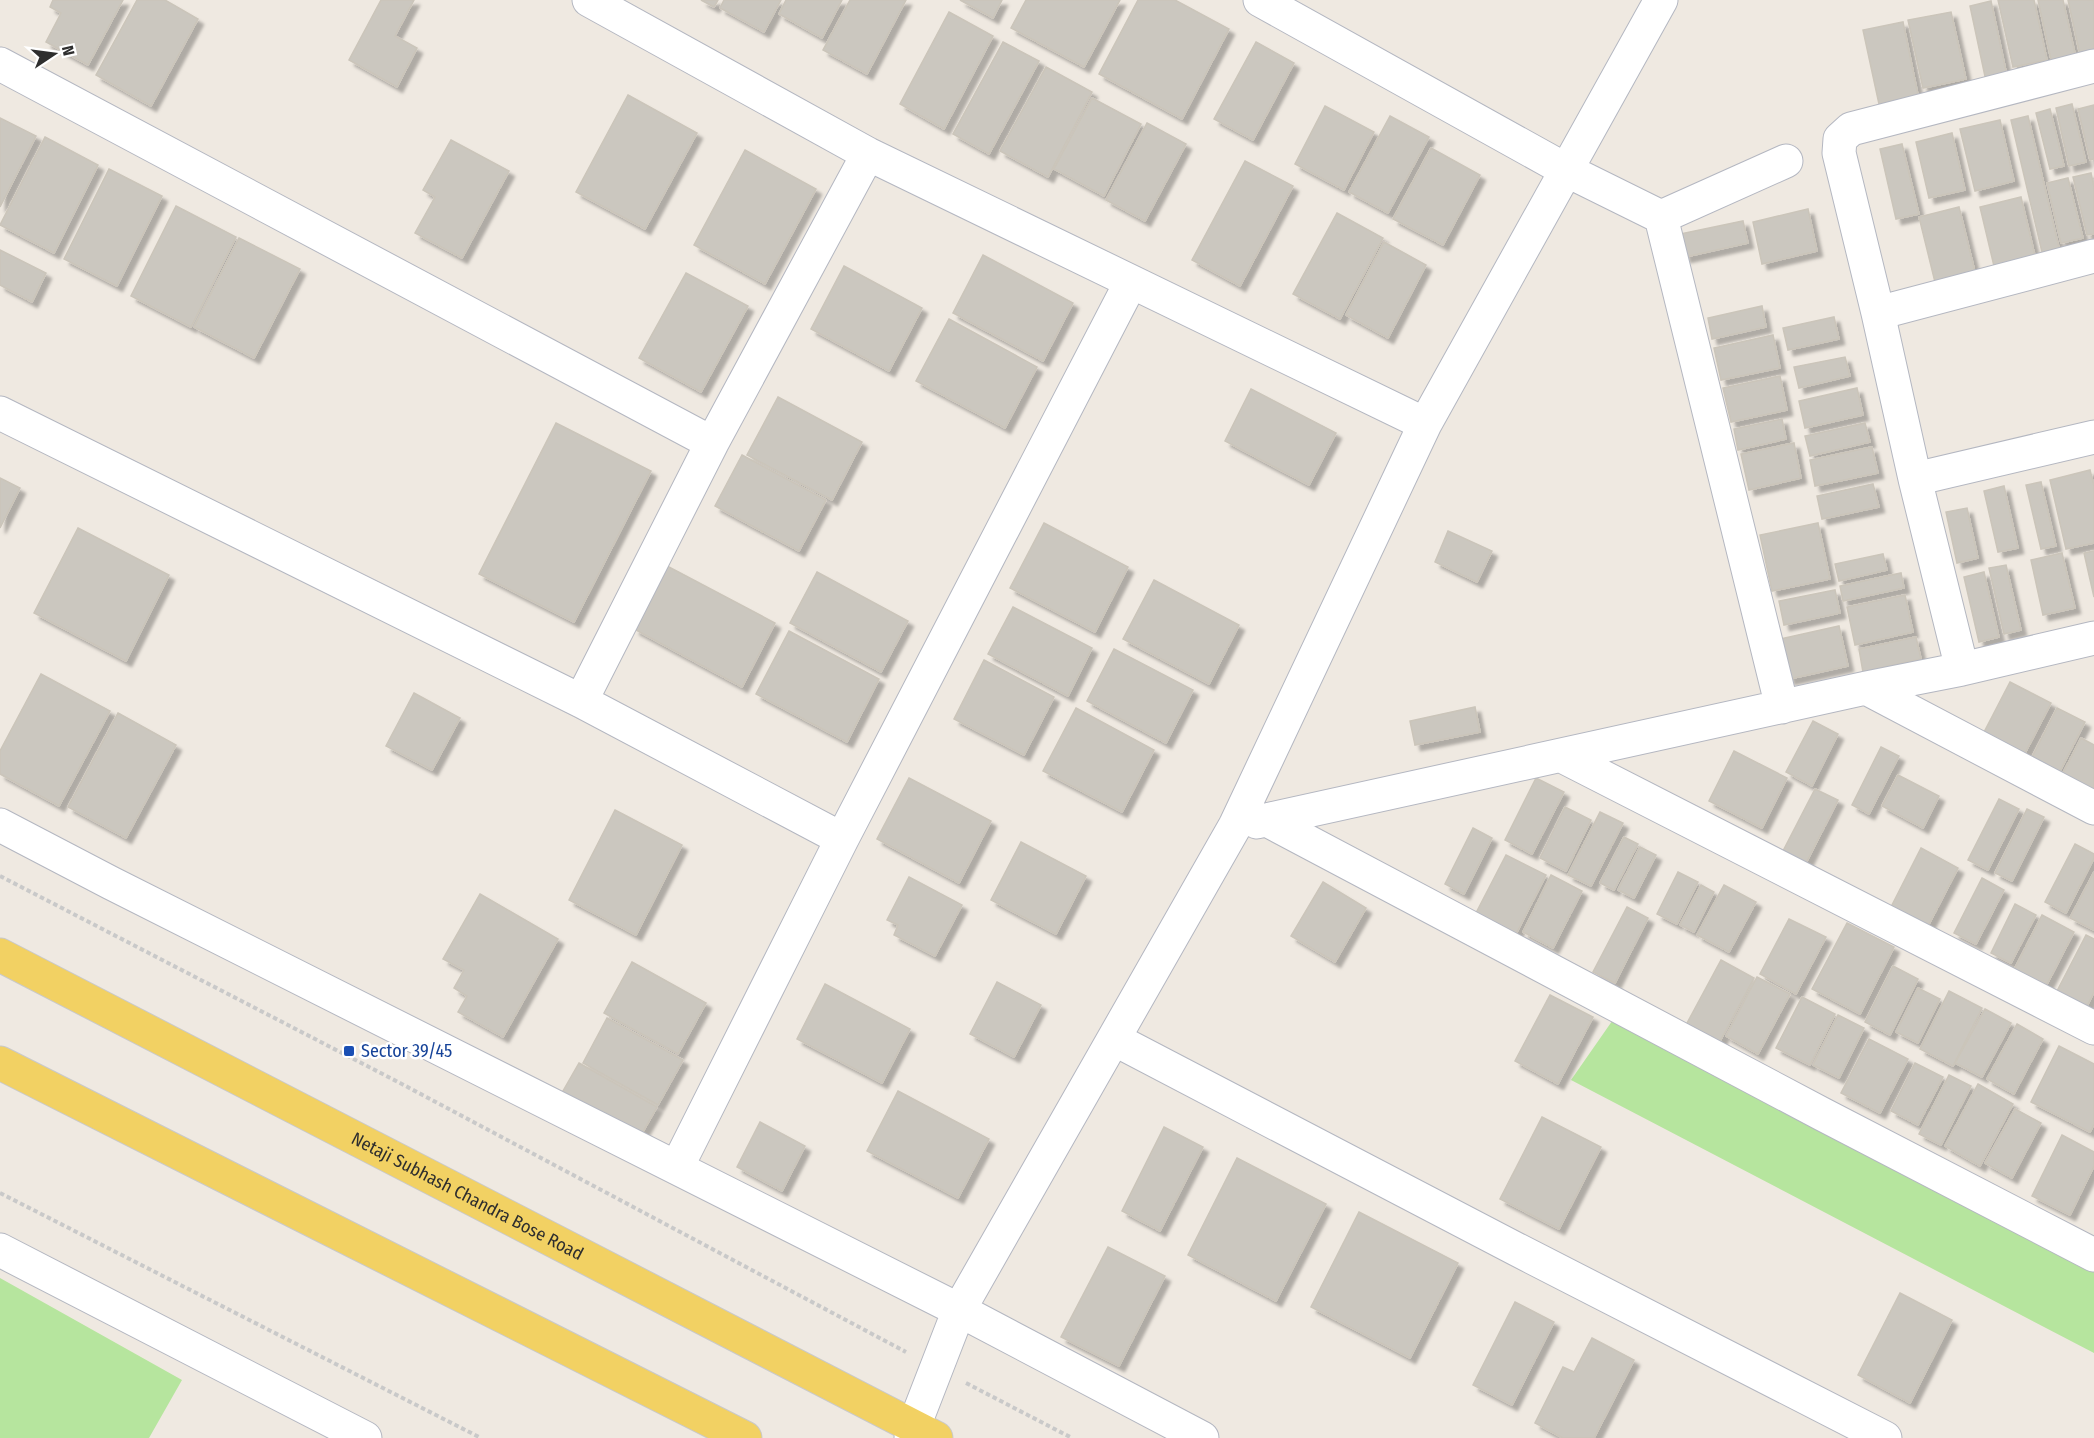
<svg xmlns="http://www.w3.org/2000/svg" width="2094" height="1438" viewBox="0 0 2094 1438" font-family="'Fira Sans Condensed',sans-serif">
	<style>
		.green { fill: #b6e59e }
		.building { fill: #cbc7bf; stroke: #cbc5ba; stroke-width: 1.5; filter: url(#shadow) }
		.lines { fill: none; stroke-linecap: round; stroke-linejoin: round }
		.minor-casing { stroke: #b4b7c1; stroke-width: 35 }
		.major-casing { stroke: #c9c9c9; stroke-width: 35 }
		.path { stroke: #c9c9c9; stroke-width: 4; stroke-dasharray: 4.5 3; stroke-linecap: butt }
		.minor { stroke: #fff; stroke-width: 33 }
		.major { stroke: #f2d163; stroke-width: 33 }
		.transit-dot { fill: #1a4fb4; stroke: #fff; stroke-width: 2 }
		.labels { text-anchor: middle; stroke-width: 5; stroke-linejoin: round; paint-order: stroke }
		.transit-label { font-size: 18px; fill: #164399; stroke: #fff; text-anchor: start }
		.street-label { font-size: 18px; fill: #2e2e2e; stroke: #fff }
	</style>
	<defs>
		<filter id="shadow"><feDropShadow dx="5.5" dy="5.5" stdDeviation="1.5" flood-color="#0004"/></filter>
	</defs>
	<rect width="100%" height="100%" fill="#efe9e1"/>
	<path class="green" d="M1617 1014 2094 1272V1353L1571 1080Z
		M0 1278 182 1380 149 1438H0Z"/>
	<path class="building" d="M53 0H123L88 65 46 42 61 13 50 7Z
		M137 0H165L198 19 151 106 96 75Z
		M381 0H414L395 36 417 48 397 87 349 60Z
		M701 0H718L714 7Z
		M724 0H781L764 32 720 8Z
		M786 0H842L822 38 779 14Z
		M850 0H906L867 74 823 50Z
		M960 0H1002L993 18Z
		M1026 0H1120L1084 67 1011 28Z
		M1138 0H1175L1229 29 1182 119 1099 74Z
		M1998 0H2034L2047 60 2013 67Z
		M2038 0H2063L2076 58 2052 64Z
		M2068 0H2094V52L2080 55Z
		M1991 1 2007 76 1986 81 1970 6Z
		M949 12 993 36 944 129 900 104Z
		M1951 12 1966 79 1923 88 1908 20Z
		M1903 22 1918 95 1879 104 1863 30Z
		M1003 42 1039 61 989 154 953 134Z
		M1256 42 1294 63 1253 140 1214 119Z
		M1046 67 1092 92 1048 177 1000 151Z
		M628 95 697 133 645 229 576 192Z
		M1092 98 1141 124 1104 196 1054 169Z
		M2072 104 2086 162 2069 166 2056 108Z
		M2094 105V159L2090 160 2078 109Z
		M1325 106 1374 132 1344 190 1295 164Z
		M2050 109 2064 166 2050 169 2036 113Z
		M1390 116 1429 137 1388 213 1349 192Z
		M2028 116 2059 248 2042 252 2011 120Z
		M0 118 36 136 0 207Z
		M2000 120 2014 181 1975 191 1960 129Z
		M1147 123 1186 144 1145 221 1106 200Z
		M1952 133 1965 190 1929 198 1916 142Z
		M45 137 98 165 54 253 0 225Z
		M451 140 509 171 462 258 415 233 435 197 423 190Z
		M1902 144 1919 214 1896 219 1880 149Z
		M1431 148 1480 175 1443 245 1393 219Z
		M745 150 816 189 765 284 694 245Z
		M1245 161 1293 186 1240 286 1192 260Z
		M109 169 162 196 117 286 64 259Z
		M2091 173 2094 187V234L2087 235 2073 177Z
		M2068 178 2083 238 2061 243 2047 183Z
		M2021 197 2035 256 1994 266 1980 207Z
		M176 206 236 237 191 327 131 296Z
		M1959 207 1975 272 1935 282 1919 217Z
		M1808 209 1817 251 1762 264 1753 222Z
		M1337 213 1383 238 1340 319 1293 294Z
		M1743 221 1748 243 1685 257 1680 234Z
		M239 238 300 269 254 358 194 327Z
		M1384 242 1426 265 1388 338 1346 315Z
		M0 250 46 273 32 302 0 285Z
		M983 255 1073 303 1043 361 953 313Z
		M844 266 922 308 889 371 811 329Z
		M686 273 748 306 701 392 639 358Z
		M1762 306 1766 327 1712 339 1708 318Z
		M1834 317 1839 339 1788 350 1783 328Z
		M949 319 1037 367 1005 428 916 381Z
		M1773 335 1780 368 1721 380 1714 348Z
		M1845 357 1850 376 1799 388 1794 367Z
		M1780 376 1787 410 1731 422 1723 388Z
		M1857 388 1863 415 1805 428 1799 401Z
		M1251 389 1336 433 1309 485 1225 441Z
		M778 397 862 442 832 500 747 455Z
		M1782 419 1786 439 1738 450 1734 429Z
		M556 423 651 471 574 622 479 574Z
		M1865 423 1870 442 1810 456 1805 436Z
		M1794 443 1801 478 1749 490 1741 454Z
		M1872 447 1878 473 1815 486 1810 460Z
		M742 455 826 500 799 551 715 506Z
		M2090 470 2094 486V543L2066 549 2050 480Z
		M0 478 20 488 0 528Z
		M2041 482 2056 546 2041 549 2026 485Z
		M1873 484 1879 507 1822 519 1817 496Z
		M2004 486 2018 548 1998 552 1984 491Z
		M1967 508 1978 558 1957 563 1946 512Z
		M1044 523 1128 567 1095 632 1010 588Z
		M1818 523 1830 579 1772 591 1760 535Z
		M78 528 169 575 126 661 34 613Z
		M1448 531 1492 551 1477 582 1435 562Z
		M2094 551V597L2084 553Z
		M2062 553 2075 608 2043 615 2031 560Z
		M1883 554 1887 570 1839 581 1835 564Z
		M2006 565 2021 630 2004 634 1989 568Z
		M667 566 775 623 742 687 634 629Z
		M817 572 908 621 881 672 790 623Z
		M1984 572 1999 637 1979 642 1964 577Z
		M1901 573 1904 588 1843 601 1840 586Z
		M1154 580 1239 625 1209 684 1123 639Z
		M1835 590 1840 613 1784 625 1779 601Z
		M1905 595 1913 632 1855 645 1847 607Z
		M1013 607 1092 648 1068 696 988 654Z
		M1839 626 1848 666 1789 679 1780 639Z
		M789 631 879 679 847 742 756 694Z
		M1916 637 1921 659 1863 672 1859 649Z
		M1114 649 1193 690 1166 743 1087 701Z
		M984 660 1054 697 1024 755 954 719Z
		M41 674 110 711 59 806 0 774V751Z
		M2010 682 2051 703 2021 761 1980 740Z
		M414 693 460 718 432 770 386 746Z
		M1475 707 1480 732 1415 745 1410 721Z
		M1076 708 1154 750 1122 812 1043 771Z
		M2057 708 2085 722 2057 777 2029 763Z
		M118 713 176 745 126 838 68 807Z
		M1813 721 1838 734 1812 786 1786 772Z
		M2081 738 2094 745V791L2062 775Z
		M1881 747 1899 756 1869 814 1852 805Z
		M1734 751 1787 778 1762 828 1709 801Z
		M1898 775 1939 796 1923 828 1882 806Z
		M909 778 991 821 959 883 877 839Z
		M1536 778 1564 792 1532 854 1505 840Z
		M1815 789 1838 800 1806 863 1783 851Z
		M1999 799 2019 809 1988 870 1968 860Z
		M1565 807 1591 820 1566 871 1540 858Z
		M2027 809 2044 817 2012 881 1995 873Z
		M615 810 682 845 636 935 569 900Z
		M1600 812 1623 823 1591 886 1568 875Z
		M1473 828 1492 838 1464 894 1445 884Z
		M1624 837 1638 844 1614 890 1600 883Z
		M1021 842 1086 876 1056 934 991 900Z
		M2075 844 2094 854V858L2066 913 2045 902Z
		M1640 847 1656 855 1634 898 1618 890Z
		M1921 848 1958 868 1927 928 1890 909Z
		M1506 855 1546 875 1516 934 1476 913Z
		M1678 872 1698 882 1677 924 1657 914Z
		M2094 872V930L2070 918Z
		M1551 875 1582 891 1553 948 1523 932Z
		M909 877 962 905 935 956 894 935 898 925 887 920Z
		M1982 878 2004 890 1976 944 1954 933Z
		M1323 882 1366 908 1335 962 1291 936Z
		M1701 885 1714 892 1694 932 1680 925Z
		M1724 885 1756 902 1729 952 1697 935Z
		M480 894 558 939 503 1037 458 1012 467 996 454 988 464 970 443 959Z
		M2015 904 2036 915 2011 963 1991 953Z
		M1627 907 1648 918 1615 983 1593 972Z
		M2042 915 2074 932 2044 990 2012 974Z
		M1789 919 1826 937 1796 994 1760 974Z
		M1847 923 1894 947 1860 1014 1812 989Z
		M2086 935 2094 939V992L2086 1008 2056 993Z
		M1721 960 1754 978 1719 1043 1686 1025Z
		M632 962 706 1003 678 1054 604 1013Z
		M1893 966 1918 979 1890 1035 1865 1022Z
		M1757 977 1790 994 1758 1054 1726 1036Z
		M997 982 1041 1005 1014 1057 970 1034Z
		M825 984 910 1029 882 1083 797 1039Z
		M1918 988 1940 999 1918 1043 1896 1032Z
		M1949 991 1982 1008 1953 1066 1920 1049Z
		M1550 995 1593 1017 1558 1084 1515 1061Z
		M1802 997 1835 1014 1810 1065 1776 1048Z
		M1985 1009 2011 1023 1982 1077 1955 1063Z
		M1838 1015 1864 1028 1839 1078 1813 1065Z
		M607 1018 683 1060 658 1105 583 1063Z
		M2017 1024 2043 1039 2014 1094 1987 1079Z
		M1869 1039 1908 1059 1880 1113 1841 1093Z
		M2059 1046 2094 1064V1124L2090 1132 2031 1102Z
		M579 1063 657 1107 637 1142 559 1098Z
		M1915 1063 1943 1077 1918 1125 1891 1111Z
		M1949 1075 1971 1086 1941 1145 1919 1134Z
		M1978 1084 2013 1104 1980 1166 1945 1146Z
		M898 1091 989 1139 958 1198 867 1151Z
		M2015 1109 2041 1123 2012 1178 1985 1163Z
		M1542 1117 1601 1147 1559 1229 1500 1199Z
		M760 1122 805 1146 782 1191 737 1167Z
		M1164 1127 1203 1147 1160 1231 1122 1211Z
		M2062 1135 2094 1152V1166L2070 1215 2032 1196Z
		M1237 1158 1326 1204 1276 1301 1188 1255Z
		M1359 1212 1458 1263 1410 1358 1311 1307Z
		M1108 1247 1165 1276 1119 1366 1061 1337Z
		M1900 1293 1952 1320 1910 1403 1858 1375Z
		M1515 1302 1554 1322 1512 1405 1473 1385Z
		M1592 1338 1634 1360 1594 1438H1563L1535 1423 1563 1367 1574 1372Z"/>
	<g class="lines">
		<g class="minor-casing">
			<path id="minor" d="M589 0 868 154 1425 424
				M1260 0 1566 170 1661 217 1782 707
				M0 64 712 443
				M2094 66 1851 129 1840 139 1839 153 1878 313 1915 479 2094 437
				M1661 217 1786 161
				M1878 313 2094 256
				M0 413 581 701 842 839
				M1915 479 1962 669
				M1866 688 2094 808
				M581 701 712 443 868 154
				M1562 756 2094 1028
				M1267 820 1822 1114 2094 1255
				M1257 822 1866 688 1962 669 2094 638
				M0 825 111 883 959 1310 1202 1438
				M1114 1039 1516 1249 1885 1438
				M677 1167 842 839 1131 282
				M0 1250 365 1438
				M911 1438 914 1426 959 1310 1235 826 1425 424 1661 0"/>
		</g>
		<g class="major-casing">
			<g id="major">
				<path id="s1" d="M0 955 936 1438"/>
				<path d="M0 1063 745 1438"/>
			</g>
		</g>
		<path class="path" d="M0 876 400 1083 906 1352
			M0 1193 481 1438
			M966 1383 1072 1438"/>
		<use href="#minor" class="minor"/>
		<use href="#major" class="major"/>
	</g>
	<rect class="transit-dot" x="343" y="1045" width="12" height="12" rx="3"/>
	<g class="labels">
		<g class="transit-label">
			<text x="361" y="1057">Sector 39/45</text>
		</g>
		<g class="street-label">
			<text dy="6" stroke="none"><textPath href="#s1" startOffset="526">Netaji Subhash Chandra Bose Road</textPath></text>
		</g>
	</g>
	<g transform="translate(54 54) rotate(77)" stroke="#ffffff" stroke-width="4.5" paint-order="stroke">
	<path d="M0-4.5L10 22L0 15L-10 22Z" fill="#2e2e2e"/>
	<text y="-9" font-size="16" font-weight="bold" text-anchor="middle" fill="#2e2e2e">N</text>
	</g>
</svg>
